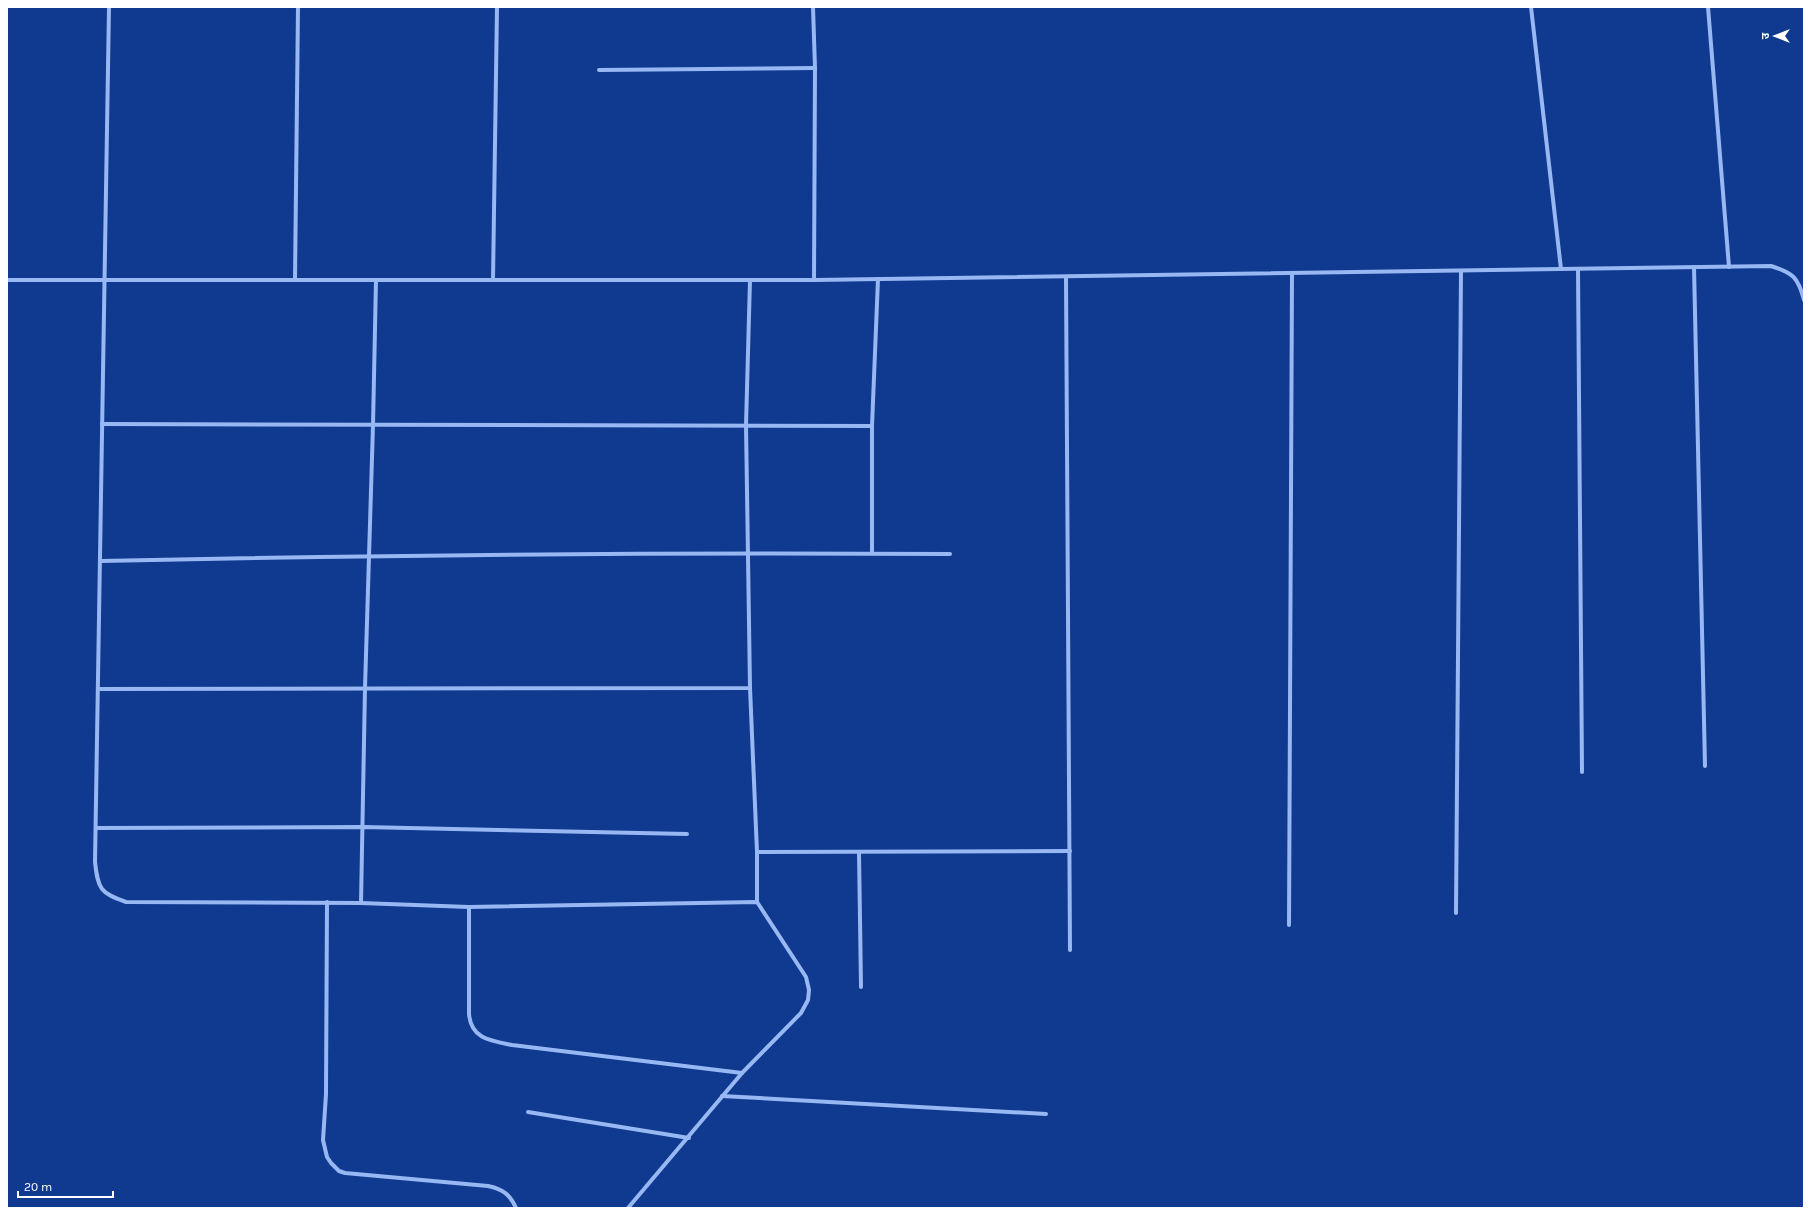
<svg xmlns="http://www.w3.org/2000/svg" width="1811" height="1215" font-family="Karla,'Noto Sans Devanagari',sans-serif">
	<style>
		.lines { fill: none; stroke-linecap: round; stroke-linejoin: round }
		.minor { stroke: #98b8f3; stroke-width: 4 }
	</style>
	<rect width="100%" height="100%" fill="#0f3a8f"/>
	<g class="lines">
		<g class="minor">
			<path d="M109,7L95,862C98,889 100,893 126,902L361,903L469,907L757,902L806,977L809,990L808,1000L801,1013L742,1073L628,1208"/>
			<polyline points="813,7 815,68 814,280"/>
			<polyline points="1531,7 1561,269"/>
			<polyline points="1708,7 1729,267"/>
			<polyline points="599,70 815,68"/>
			<polyline points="1694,267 1705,766"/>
			<polyline points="1578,269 1582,772"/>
			<polyline points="1066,277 1070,950"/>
			<path d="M7,280H814L1771,266C1793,273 1798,277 1804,300"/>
			<polyline points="295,280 298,7"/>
			<polyline points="493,280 497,7"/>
			<polyline points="102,424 872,426"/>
			<polyline points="872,553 872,426 878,279"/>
			<path d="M100,561C383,555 667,552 950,554"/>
			<polyline points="750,688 757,852 757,902"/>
			<polyline points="98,689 750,688 746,425 750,280"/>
			<polyline points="96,828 363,827 687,834"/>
			<polyline points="757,852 1070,851"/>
			<polyline points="859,852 861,987"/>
			<path d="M327,902L326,1094L323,1140L327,1157L331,1163L339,1171L345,1173L488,1186C502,1189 510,1194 516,1208"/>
			<polyline points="361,903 365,688 373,425 376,280"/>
			<path d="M469,907V1014C471,1039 491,1041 512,1045L742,1073"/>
			<polyline points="1456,913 1461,271"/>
			<polyline points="1289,925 1292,273"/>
			<polyline points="722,1096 1046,1114"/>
			<polyline points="528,1112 689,1138"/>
		</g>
	</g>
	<rect width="1811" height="1215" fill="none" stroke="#ffffff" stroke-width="16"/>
	<g transform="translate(1775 36) rotate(270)" stroke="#0f3a8f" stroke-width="3" paint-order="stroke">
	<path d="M0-3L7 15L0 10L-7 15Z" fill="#ffffff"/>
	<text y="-6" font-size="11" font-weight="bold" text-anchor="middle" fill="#ffffff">उ</text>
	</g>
	<path d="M18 1191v6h95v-6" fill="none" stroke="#ffffff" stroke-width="2"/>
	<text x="24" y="1191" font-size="12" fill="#ffffff" stroke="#0f3a8f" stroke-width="3" paint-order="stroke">20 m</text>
</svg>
